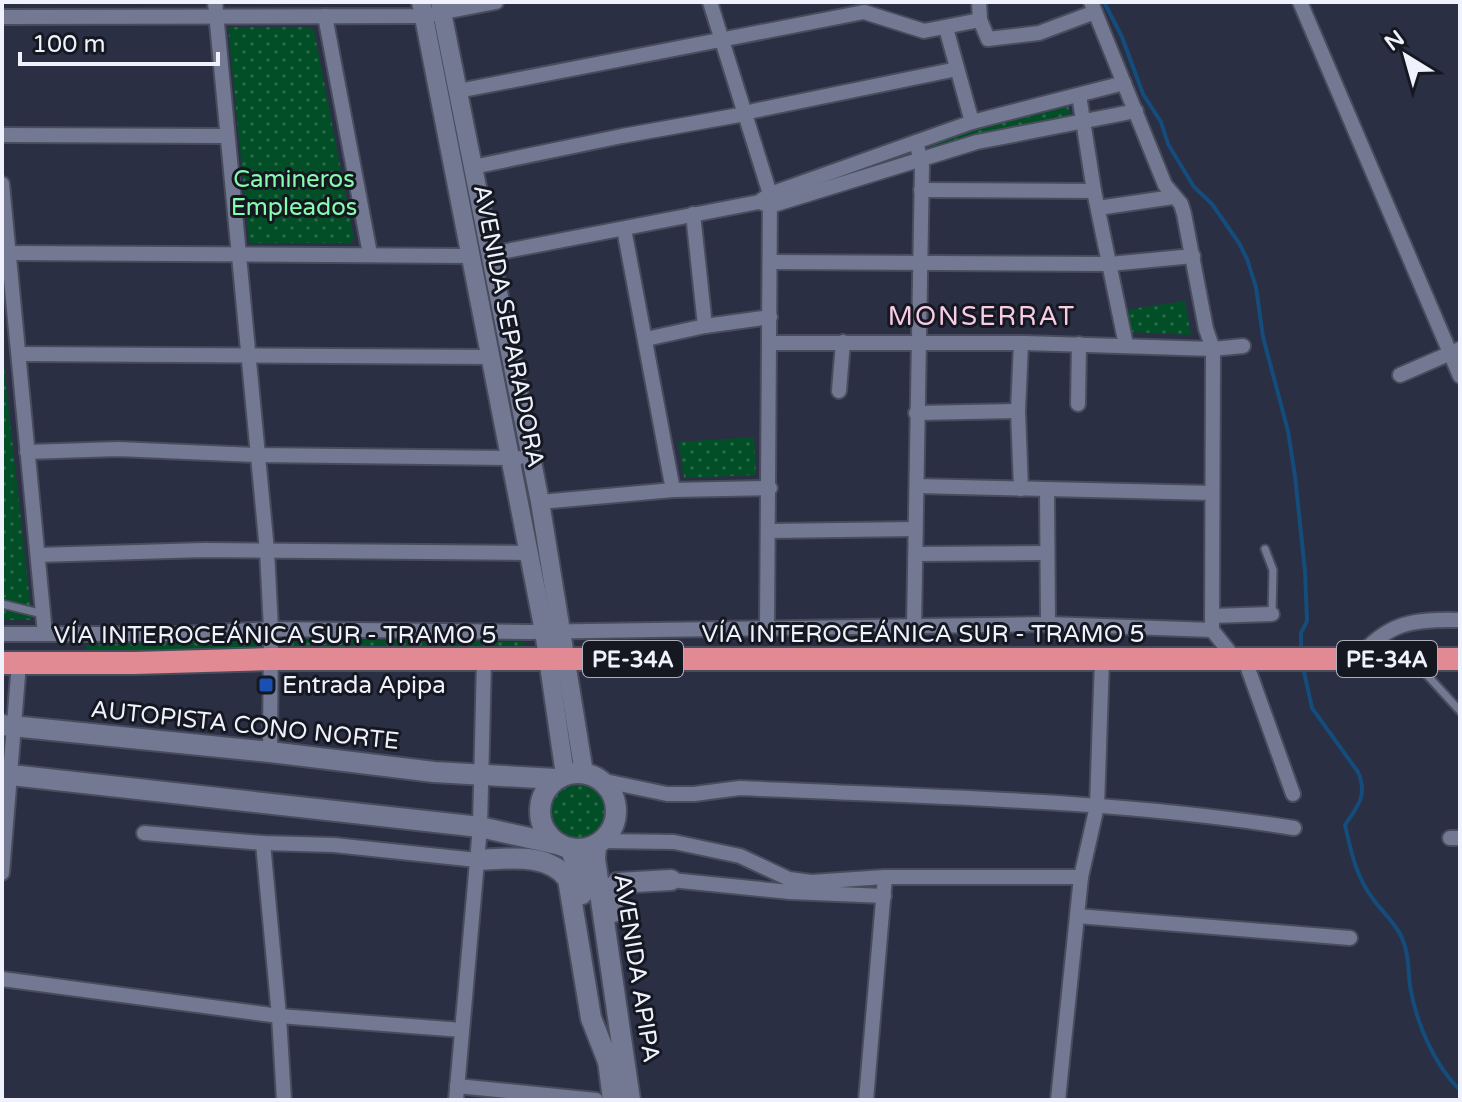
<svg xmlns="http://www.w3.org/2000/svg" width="1462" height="1102" font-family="'Varela Round',sans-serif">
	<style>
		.grass { fill: url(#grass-dots) }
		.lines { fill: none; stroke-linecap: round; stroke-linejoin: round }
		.stream { stroke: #144c7c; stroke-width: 4 }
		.service-casing { stroke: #484c5d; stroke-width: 11 }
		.minor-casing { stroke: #484c5d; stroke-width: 18 }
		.tertiary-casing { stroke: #484c5d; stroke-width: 22 }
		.secondary-casing { stroke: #484c5d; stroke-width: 24 }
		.trunk-casing { stroke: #484c5d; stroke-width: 26 }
		.service { stroke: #737992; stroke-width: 7 }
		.minor { stroke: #737992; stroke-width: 14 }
		.tertiary { stroke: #737992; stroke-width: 18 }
		.secondary { stroke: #737992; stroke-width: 20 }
		.trunk { stroke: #e28a94; stroke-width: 22 }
		.transit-dot { fill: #1a4fb4; stroke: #161821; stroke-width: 3 }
		.labels { text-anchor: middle; stroke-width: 6; stroke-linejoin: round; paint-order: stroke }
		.shield { fill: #161821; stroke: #aeb1bb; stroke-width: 2 }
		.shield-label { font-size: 22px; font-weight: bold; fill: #eff2fd }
		.park-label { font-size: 24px; fill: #86fcae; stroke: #161821 }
		.street-label { font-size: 24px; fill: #eff2fd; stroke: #161821 }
		.poi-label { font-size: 24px; fill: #eff2fd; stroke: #161821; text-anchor: start }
		.neighbourhood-label { font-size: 26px; letter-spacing: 2px; fill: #f8cce5; stroke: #161821 }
	</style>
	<defs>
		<pattern id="grass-dots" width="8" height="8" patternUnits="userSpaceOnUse" patternTransform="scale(2)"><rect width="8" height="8" fill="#024e27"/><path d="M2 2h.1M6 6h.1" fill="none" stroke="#276847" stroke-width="1.8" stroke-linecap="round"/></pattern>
	</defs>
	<rect width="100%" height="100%" fill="#2a2f44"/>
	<g class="grass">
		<polygon points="228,27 308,27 314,30 354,238 351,243 249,243"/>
		<polygon points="1068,104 1070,116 1017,126 934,149 932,142 976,127"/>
		<polygon points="1185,301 1191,335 1129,332 1125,310"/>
		<polygon points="2,348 32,620 2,620"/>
		<polygon points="754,437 756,475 684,478 678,442"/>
		<polygon points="283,639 523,642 527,646 526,651 279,650 280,641"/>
		<polygon points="253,640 257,644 257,651 86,654 86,645"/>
		<circle cx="577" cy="812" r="29"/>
	</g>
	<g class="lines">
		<g class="stream">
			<polyline points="1104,2 1122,37 1143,94 1161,122 1168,144 1194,187 1212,204 1239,243 1247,259 1256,287 1263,337 1288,431 1295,476 1305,571 1307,621 1301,633 1301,651"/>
			<path d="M1303,667L1312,708L1358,772C1368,795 1358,806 1345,825C1351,851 1356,877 1373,899C1383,913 1395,922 1402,938C1409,954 1408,969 1410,986C1416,1022 1434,1065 1460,1090"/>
		</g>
		<g class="service-casing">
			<g id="service">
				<polyline points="1265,549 1273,570 1272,614"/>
				<polyline points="2,604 43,614"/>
				<polyline points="1417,664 1460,711"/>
			</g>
		</g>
		<g class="minor-casing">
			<g id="minor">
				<polyline points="215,2 267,551 271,629 270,752"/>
				<polyline points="710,2 770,194 767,629"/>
				<polyline points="979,2 980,20 988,39 1039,33 1095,12"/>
				<polyline points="1091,2 1165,185 1181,204 1184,214 1206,329 1213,349 1212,630 1236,660"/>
				<polyline points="1300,2 1460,376"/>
				<polyline points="325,16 370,254"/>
				<polyline points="2,17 424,16 496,2"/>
				<polyline points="946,28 972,122"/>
				<polyline points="458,91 864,12 924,31 980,20"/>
				<polyline points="1079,95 1094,191 1126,345"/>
				<polyline points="2,135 227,136"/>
				<polyline points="473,167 622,136 745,114 753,111 957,69"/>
				<polyline points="2,184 45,634"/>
				<polyline points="921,190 1094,191"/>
				<polyline points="762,203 770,206 977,142 1136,111"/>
				<polyline points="1098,208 1173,197"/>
				<polyline points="693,214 705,326"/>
				<polyline points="624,229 673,490"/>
				<polyline points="9,253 470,256"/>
				<polyline points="491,254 759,202 770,194 972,122 1124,83"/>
				<polyline points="771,262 1110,264 1193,256"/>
				<polyline points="646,339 705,326 770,317"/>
				<polyline points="770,343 1025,343 1213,349 1243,346"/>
				<polyline points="1021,343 1018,411 1021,489"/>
				<polyline points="19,354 491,357"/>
				<polyline points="1400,375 1460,349"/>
				<polyline points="839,391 843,342"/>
				<polyline points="1078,404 1079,344"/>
				<polyline points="916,413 1018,411"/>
				<polyline points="27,452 118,449 257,455 518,458"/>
				<polyline points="917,486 1212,493"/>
				<polyline points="1047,490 1048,624"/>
				<polyline points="540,502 673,490 770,488"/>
				<polyline points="768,531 915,529"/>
				<polyline points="916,554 1047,553"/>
				<polyline points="38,555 204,550 529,553"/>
				<polyline points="1212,616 1272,614"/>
				<polyline points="914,627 922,165 916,142"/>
				<polyline points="2,634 180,634 271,629 527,632 1048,624 1212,630"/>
				<path d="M1357,659C1388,622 1413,619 1460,620"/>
				<polyline points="1245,660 1293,794"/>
				<path d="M600,780L667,794H694L740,788C924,797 1111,799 1294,828"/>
				<polyline points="144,833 263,843 334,845 477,860"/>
				<polyline points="1450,838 1460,838"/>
				<polyline points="602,841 674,842 740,856 789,879 811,882 885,877 1081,877"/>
				<polyline points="263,843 279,1016 284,1100"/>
				<polyline points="2,873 19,663"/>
				<polyline points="671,880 790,892 884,896"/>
				<polyline points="1077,916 1350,938"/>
				<polyline points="2,979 279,1016 462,1030"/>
				<polyline points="457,1086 596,1100"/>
				<polyline points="456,1100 480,827 484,660"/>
				<polyline points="866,1100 885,877"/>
				<polyline points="1058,1100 1081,877 1097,806 1102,659"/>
			</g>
		</g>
		<g class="tertiary-casing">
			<g id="tertiary">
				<polyline points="421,2 544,631 565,775"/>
				<polyline points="440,2 540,502 584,773"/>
			</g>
		</g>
		<g class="secondary-casing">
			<g id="secondary">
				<polyline points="2,725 270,752 434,772 556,779"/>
				<circle cx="578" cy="811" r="38"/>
				<polyline points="2,774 480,827 561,845"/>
				<polyline points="596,845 595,859 630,1100"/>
				<polyline points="570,848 578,868 582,894"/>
				<path d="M477,860C508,859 548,852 568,879L591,1018L609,1064"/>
				<polyline points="613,912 610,891 617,883 671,880"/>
				<polyline points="607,1052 613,1100"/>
			</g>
		</g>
		<g class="trunk-casing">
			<polyline id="trunk" points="2,663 134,663 270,659 1460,659"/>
		</g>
		<use href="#service" class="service"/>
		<use href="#minor" class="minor"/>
		<use href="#tertiary" class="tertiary"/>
		<use href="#secondary" class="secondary"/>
		<use href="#trunk" class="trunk"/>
	</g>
	<rect class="transit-dot" x="258" y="677" width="16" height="16" rx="4"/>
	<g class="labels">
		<g class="shield">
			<rect x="583" y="641" width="100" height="36" rx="6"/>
			<rect x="1337" y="641" width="100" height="36" rx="6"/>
		</g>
		<g class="shield-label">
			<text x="633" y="667">PE-34A</text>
			<text x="1387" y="667">PE-34A</text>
		</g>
		<g class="park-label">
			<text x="294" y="187">Camineros<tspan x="294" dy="28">Empleados</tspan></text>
		</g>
		<g class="street-label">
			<text transform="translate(509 326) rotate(79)" y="8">AVENIDA SEPARADORA</text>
			<text x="923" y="642">VÍA INTEROCEÁNICA SUR - TRAMO 5</text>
			<text x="275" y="643">VÍA INTEROCEÁNICA SUR - TRAMO 5</text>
			<text transform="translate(245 725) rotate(6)" y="8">AUTOPISTA CONO NORTE</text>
			<text transform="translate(637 968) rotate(81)" y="8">AVENIDA APIPA</text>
		</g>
		<g class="poi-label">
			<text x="282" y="693">Entrada Apipa</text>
		</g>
		<g class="neighbourhood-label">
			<text x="982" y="325">MONSERRAT</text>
		</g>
	</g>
	<rect width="1462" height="1102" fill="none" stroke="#eff2fd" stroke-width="8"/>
	<g transform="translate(1406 56) rotate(323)" stroke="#161821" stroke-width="6" paint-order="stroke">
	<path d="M0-6L14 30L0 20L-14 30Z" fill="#eff2fd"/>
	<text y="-12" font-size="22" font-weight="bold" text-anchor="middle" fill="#eff2fd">N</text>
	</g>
	<path d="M20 52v12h198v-12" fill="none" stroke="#eff2fd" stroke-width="4"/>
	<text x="32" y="52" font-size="24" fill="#eff2fd" stroke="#161821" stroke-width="6" paint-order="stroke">100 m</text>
</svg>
